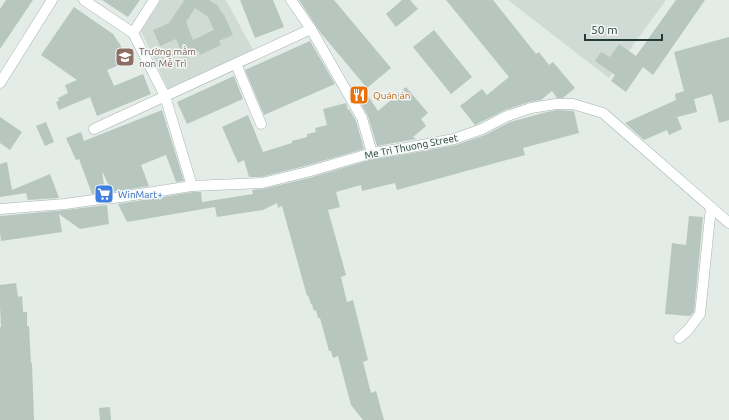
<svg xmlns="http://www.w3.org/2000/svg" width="729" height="420" font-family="Ubuntu,sans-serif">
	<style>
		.built { fill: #d1dbd6 }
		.building { fill: #b8c6c0; fill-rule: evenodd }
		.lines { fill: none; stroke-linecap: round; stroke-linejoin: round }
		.minor-casing { stroke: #a6b4ae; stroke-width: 11 }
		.minor { stroke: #fff; stroke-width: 10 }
		.labels { text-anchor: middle; stroke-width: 3; stroke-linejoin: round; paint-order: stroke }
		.education-label { font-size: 10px; fill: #785e54; stroke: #f3f8f6; text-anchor: start }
		.food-label { font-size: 10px; fill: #c56008; stroke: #f3f8f6; text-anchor: start }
		.street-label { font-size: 10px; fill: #243c35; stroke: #f3f8f6 }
		.shop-label { font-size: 10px; fill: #366cbe; stroke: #f3f8f6; text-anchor: start }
	</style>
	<rect width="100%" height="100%" fill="#e3ece7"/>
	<g class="built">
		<polygon points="161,0 225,0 227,2 254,52 169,91 141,31"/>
		<polygon points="508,0 666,0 609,78"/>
	</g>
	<g class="building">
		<polygon points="6,0 33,0 0,49 0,9"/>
		<polygon points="102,0 140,0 128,17"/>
		<path d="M183,0H209L217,5L225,17L233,35L219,41L221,45L200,55L199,51L184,58L176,39L160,46L153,30L169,23L184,1L188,4ZM195,8L208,17L214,30L193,40L186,22Z"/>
		<polygon points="240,0 273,0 284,27 255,38"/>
		<polygon points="299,0 334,0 391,68 367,88 320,32"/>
		<polygon points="402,0 410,0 418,9 396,27 386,14"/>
		<polygon points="446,0 493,0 536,54 539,52 549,65 553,62 575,88 563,98 557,98 552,91 541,100 529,102 505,110 475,125 460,106 482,89 487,95 509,77"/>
		<polygon points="676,0 705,0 653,75 643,67 626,92 611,81 615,75 595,61 601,52 610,57 619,44 636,56"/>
		<polygon points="74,7 113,34 121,46 127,62 107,70 114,86 143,74 151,94 97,116 90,97 59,110 56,102 59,101 58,98 68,93 65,85 77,80 41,55"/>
		<polygon points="434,30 472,77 451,94 413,47"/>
		<polygon points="729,37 729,120 719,123 712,94 694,99 697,112 677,117 682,129 669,135 667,130 644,140 625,123 676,100 675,94 684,91 674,52"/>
		<polygon points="310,41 335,84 264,115 245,70"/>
		<polygon points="234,76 243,99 187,124 177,102"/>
		<polygon points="406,87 428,113 421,119 426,126 413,137 416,139 377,146 368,116 360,102 368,96 378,111"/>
		<polygon points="346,103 348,110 349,109 356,121 364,149 305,166 261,177 249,177 244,160 238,163 222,127 248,115 263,152 292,143 292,141 307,137 307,134 316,132 315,128 327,125 323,109"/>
		<polygon points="162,110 184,181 176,182 166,155 141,165 149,186 112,192 102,171 105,192 92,194 79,159 76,160 66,138 81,132 84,141"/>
		<polygon points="557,110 574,111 579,133 523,148 525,155 397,190 395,183 362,191 361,185 336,192 340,207 328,210 346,275 341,277 347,302 353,300 368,360 363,362 371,393 376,391 384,420 363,420 351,405 338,356 333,358 331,351 329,351 320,318 318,318 316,310 314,311 312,304 311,304 308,295 307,296 282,206 278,208 277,203 263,210 217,217 215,207 127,222 118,204 193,192 201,192 202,202 253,194 252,190 263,189 309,178 373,159 407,154 456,145 485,135 510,122 547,112"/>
		<polygon points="0,117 22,132 10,150 0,143"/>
		<polygon points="46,122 54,142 45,146 36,126"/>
		<polygon points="7,162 12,190 50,174 59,198 28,200 26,193 0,197 0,164"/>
		<polygon points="107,205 109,224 80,229 59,214 62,232 1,241 0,232 0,216 66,210"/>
		<polygon points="689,216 703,217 694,312 690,316 665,314 672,243 686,245"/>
		<polygon points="16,283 18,297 22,296 23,312 27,312 27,326 29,326 31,363 32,363 34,420 0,420 0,327 1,327 0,306 0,285"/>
		<polygon points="110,407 111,420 100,420 99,408"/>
	</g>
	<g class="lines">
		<g class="minor-casing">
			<g id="minor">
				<polyline points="84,0 133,33 165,96 192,186"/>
				<polyline points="291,0 311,29 362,118 372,153"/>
				<polyline points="133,33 154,0"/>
				<polyline points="236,64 261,124"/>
				<polyline points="0,83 52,0"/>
				<polyline points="94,129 311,29"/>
				<polyline points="0,209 65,204 108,198 114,198 192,186 262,183 307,172 372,153 406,148 454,139 482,129 507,116 531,108 556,104 573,104 603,113 729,223"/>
				<polyline points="679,338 688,330 700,314 711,207"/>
			</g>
		</g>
		<use href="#minor" class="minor"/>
	</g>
	<defs>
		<g id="school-square" transform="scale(1)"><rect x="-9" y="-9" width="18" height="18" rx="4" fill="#8d6e63" stroke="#f3f8f6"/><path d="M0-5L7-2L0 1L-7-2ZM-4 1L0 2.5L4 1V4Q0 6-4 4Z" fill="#fff"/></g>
		<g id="restaurant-square" transform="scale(1)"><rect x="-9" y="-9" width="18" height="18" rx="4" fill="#e8710a" stroke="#f3f8f6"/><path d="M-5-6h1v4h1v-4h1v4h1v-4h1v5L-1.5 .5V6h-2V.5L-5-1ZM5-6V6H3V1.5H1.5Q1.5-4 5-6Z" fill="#fff"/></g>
		<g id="supermarket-square" transform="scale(1)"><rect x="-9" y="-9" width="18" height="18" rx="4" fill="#3f7fe0" stroke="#f3f8f6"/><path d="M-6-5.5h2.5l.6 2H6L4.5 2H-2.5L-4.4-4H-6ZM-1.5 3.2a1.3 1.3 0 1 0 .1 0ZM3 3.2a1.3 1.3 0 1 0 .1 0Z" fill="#fff"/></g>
	</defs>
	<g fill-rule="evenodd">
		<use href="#school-square" x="125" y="57"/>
		<use href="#restaurant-square" x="359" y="95"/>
		<use href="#supermarket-square" x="104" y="194"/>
	</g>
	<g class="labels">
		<g class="education-label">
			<text x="139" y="55">Trường mầm<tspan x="139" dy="12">non Mễ Trì</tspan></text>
		</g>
		<g class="food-label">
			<text x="373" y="99">Quán ăn</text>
		</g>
		<g class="street-label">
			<text transform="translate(411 146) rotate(-11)" y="4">Me Tri Thuong Street</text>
		</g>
		<g class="shop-label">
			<text x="118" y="198">WinMart+</text>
		</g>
	</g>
	<path d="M585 34v6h77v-6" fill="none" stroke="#243c35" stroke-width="2"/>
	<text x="591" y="34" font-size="12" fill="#243c35" stroke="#f3f8f6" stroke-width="3" paint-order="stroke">50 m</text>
</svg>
